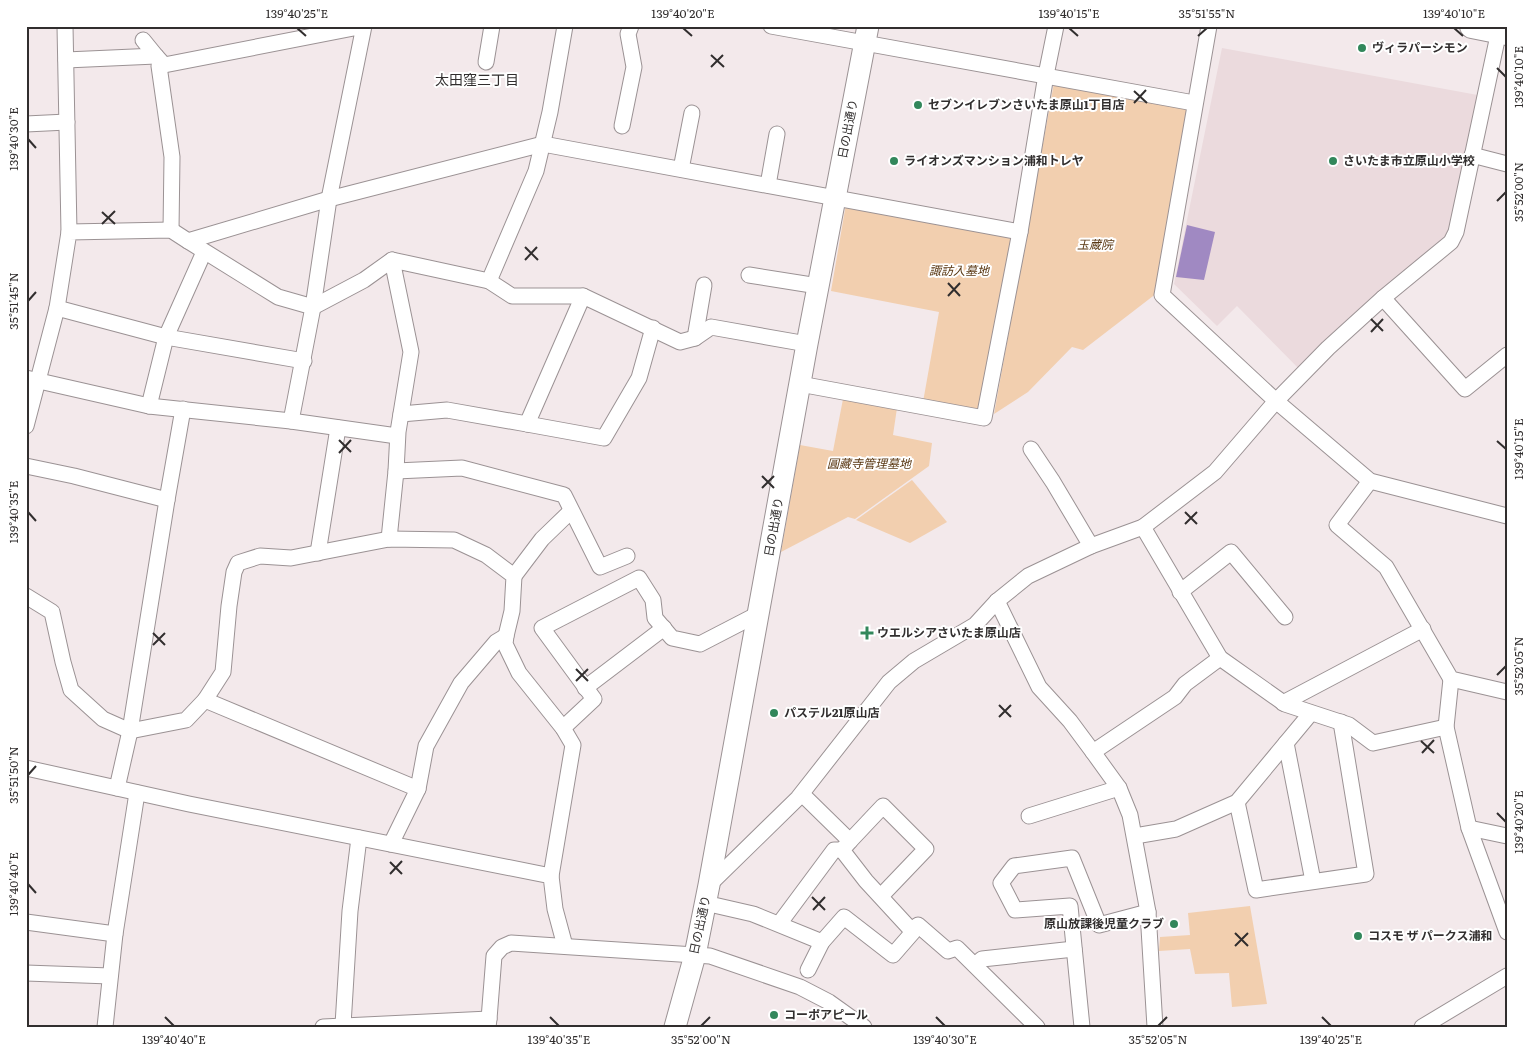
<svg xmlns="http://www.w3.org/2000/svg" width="1533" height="1053" font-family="Literata,'Noto Sans JP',serif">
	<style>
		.built { fill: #ebdadd }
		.green { fill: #f2cfaf }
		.water { fill: #a089c2 }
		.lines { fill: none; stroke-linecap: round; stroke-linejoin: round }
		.street-casing { stroke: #9b9294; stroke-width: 17 }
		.secondary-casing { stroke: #9b9294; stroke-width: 23 }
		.primary-casing { stroke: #9b9294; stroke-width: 26 }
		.street { stroke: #fff; stroke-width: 15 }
		.secondary { stroke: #fff; stroke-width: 21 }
		.primary { stroke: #fff; stroke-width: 24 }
		.ticks { fill: none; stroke: #312e2e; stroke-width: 2 }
		.poi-dot { fill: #32875b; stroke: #fff; stroke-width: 2 }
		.labels { text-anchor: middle; stroke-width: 4; stroke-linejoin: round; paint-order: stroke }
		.poi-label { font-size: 12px; font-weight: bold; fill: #312e2e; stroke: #fff; text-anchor: start }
		.street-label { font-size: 12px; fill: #312e2e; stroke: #fff }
		.park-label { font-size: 12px; font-style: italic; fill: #593712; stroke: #fff }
		.neighbourhood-label { font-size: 14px; fill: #312e2e; stroke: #fff }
		.neatline { fill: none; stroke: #312e2e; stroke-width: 2 }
		.ticks-label { font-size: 12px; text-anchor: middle; fill: #312e2e }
	</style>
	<rect width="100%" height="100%" fill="#f3e9eb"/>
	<polygon class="built" points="1222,48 1483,96 1442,253 1303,373 1237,306 1217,326 1174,284"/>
	<g class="green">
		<polygon points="1054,83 1188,106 1157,293 1083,350 1072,347 1028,392 994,414"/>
		<polygon points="846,204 1015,237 978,411 923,402 939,312 831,291"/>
		<polygon points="843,399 897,408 893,435 932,443 929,466 855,519 848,517 781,552 800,445 833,451"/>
		<polygon points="912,480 947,522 910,543 856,520"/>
		<polygon points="1250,906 1267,1004 1232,1007 1229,973 1195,974 1190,949 1159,951 1160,937 1190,935 1188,913"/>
	</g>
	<polygon class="water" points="1187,225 1215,232 1204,280 1176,277"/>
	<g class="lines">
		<g class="street-casing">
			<g id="street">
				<polyline points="65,26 69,232"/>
				<polyline points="771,26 1194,103"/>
				<polyline points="1209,26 1162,295 1276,401 1370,481 1507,516"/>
				<polyline points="143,40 156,56"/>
				<polyline points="66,60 156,56 164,65"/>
				<polyline points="486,62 492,26"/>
				<polyline points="26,124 67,122"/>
				<polyline points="622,126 634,67 628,34 631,26"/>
				<polyline points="1472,155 1507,164"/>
				<polyline points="681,169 692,113"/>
				<polyline points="768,185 777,134"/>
				<polyline points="171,230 172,157 159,66 364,26 329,199 313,307 291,421"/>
				<polyline points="188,241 278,297 313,307 364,280 392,260"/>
				<polyline points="749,275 818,286"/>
				<polyline points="489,281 512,296 583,296"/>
				<polyline points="1383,298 1465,389 1507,355"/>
				<polyline points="57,308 166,337 304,361"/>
				<polyline points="695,338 704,285"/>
				<polyline points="26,378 149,406 291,421 397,436"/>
				<polyline points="800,384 984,418 1020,232 1046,75 1056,26"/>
				<polyline points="149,406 166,337 204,252"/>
				<polyline points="401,414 447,410 527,424 583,296 680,342 695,338 711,327 807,344"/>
				<polyline points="527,424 604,438 639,378 653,328"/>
				<polyline points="26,426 57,308 69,232 171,230 188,241 329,199 543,144 1020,232"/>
				<polyline points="1031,449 1053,482 1091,546"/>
				<polyline points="26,466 74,476 167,500 183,409"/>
				<polyline points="396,471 462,468 564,495 600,567 627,556"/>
				<polyline points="1370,481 1337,525 1386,567 1451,679 1507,692"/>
				<polyline points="1143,527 1220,658 1285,704 1349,725 1373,743 1446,727"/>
				<polyline points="389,539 396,471 398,432 411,352 392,260 489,281 536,171 550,112 565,26"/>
				<polyline points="318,553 338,428"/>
				<polyline points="514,576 542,539 571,511"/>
				<polyline points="1180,592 1231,552 1285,617"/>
				<polyline points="26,596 52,612 63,662 71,690 103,719 130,731 186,720 205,700 223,672 229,606 234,572 238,563 260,556 291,558 389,539 454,540 486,555 514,576 512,611 506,636 505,644 519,673 563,728 573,745 551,876"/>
				<polyline points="997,601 1039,687 1070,721 1093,752 1119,788 1130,815 1148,912 1155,1027"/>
				<polyline points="1451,679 1446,727 1469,828 1507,932"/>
				<polyline points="585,688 664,628"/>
				<polyline points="205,700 418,789 391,844"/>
				<polyline points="1283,703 1423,629"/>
				<polyline points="563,728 594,699 542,628 639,578 653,600 655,618 672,638 700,644 758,614"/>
				<polyline points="1286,743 1313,881"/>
				<polyline points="1093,752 1175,697 1185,684 1220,658"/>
				<polyline points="26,768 189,804 551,876 555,909 565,946"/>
				<polyline points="117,788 130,731 167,500"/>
				<polyline points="418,789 426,746 461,683 496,642 506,636"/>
				<polyline points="802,794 850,841 842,850 866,881 913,932 893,955 844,917 822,942 808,970"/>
				<polyline points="1237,802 1256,890 1366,874 1341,722"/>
				<polyline points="1029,816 1119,788"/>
				<polyline points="1469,828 1507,836"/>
				<polyline points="1135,836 1176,829 1237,802 1311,713"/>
				<polyline points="850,841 883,806 926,849 881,896"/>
				<polyline points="709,885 798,798 889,682 914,661 975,625 997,601 1028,576 1091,546 1143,527 1215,472 1276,401 1328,348 1383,298 1451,242 1456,232 1500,26"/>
				<polyline points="705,903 753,914 822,942"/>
				<polyline points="26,922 115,934"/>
				<polyline points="779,924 834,850 842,850"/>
				<polyline points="912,930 918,925 948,951 957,948 1037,1027"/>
				<polyline points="975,965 982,959 1074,949"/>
				<polyline points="26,973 110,976"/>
				<polyline points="489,1019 494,956 502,947 511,943 710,956 800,987 829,1002 864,1027"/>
				<polyline points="343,1025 350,911 359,838"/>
				<polyline points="105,1027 115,934 137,793"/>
				<polyline points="323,1027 489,1019 488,1027"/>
				<polyline points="1082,1027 1070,906 1015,910 1001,883 1014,866 1072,858 1099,925 1148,912"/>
				<polyline points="1422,1027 1507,976"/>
			</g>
		</g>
		<g class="secondary-casing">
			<polyline id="secondary" points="675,1027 695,955 709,885 807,344 868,26"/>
		</g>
		<g class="primary-casing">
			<polyline id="primary" points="1472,26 1507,33"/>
		</g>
		<use href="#street" class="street"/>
		<use href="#secondary" class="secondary"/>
		<use href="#primary" class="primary"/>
	</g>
	<path class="ticks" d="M297,28L306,36M683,28L692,36M1069,28L1078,36M1454,28L1463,36M1198,36L1207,28M711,55L724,67M711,67L723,55M1497,68L1506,77M1134,91L1147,103M1134,103L1146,90M28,139L36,148M1497,201L1506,192M102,212L115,224M102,224L115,211M525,247L538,260M525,260L537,247M948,283L960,296M948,296L960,283M28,301L36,292M1371,319L1383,331M1371,332L1383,319M339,440L351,452M1497,441L1506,449M339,453L351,440M762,476L774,488M762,488L774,476M28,512L36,521M1185,512L1197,524M1185,524L1197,512M153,633L165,645M153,645L165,633M576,669L588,681M1497,675L1506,666M576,681L588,669M999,705L1011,717M999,717L1011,705M1421,741L1434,753M1422,753L1434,740M28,775L36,766M1497,813L1506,822M390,862L402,874M390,874L402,861M28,884L36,893M812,897L825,910M813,910L825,897M1235,933L1248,946M1235,946L1248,933M165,1017L174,1026M550,1017L559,1026M936,1017L945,1026M1322,1017L1331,1026M701,1026L710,1017M1158,1026L1167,1017"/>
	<g class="poi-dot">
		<circle cx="1362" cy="48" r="5"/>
		<circle cx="918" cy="105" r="5"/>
		<circle cx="894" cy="161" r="5"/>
		<circle cx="1333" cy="161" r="5"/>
		<path d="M864.5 625.5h5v5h5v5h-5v5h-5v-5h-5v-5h5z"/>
		<circle cx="774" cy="713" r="5"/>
		<circle cx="1174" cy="924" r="5"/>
		<circle cx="1358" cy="936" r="5"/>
		<circle cx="774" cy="1015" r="5"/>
	</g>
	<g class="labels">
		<g class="poi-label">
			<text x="1372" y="52">ヴィラパーシモン</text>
			<text x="928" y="109">セブンイレブンさいたま原山1丁目店</text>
			<text x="904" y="165">ライオンズマンション浦和トレヤ</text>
			<text x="1343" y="165">さいたま市立原山小学校</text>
			<text x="877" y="637">ウエルシアさいたま原山店</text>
			<text x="784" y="717">パステル21原山店</text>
			<text x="1164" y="928" text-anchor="end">原山放課後児童クラブ</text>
			<text x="1368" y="940">コスモ ザ パークス浦和</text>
			<text x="784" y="1019">コーポアピール</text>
		</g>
		<g class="street-label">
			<text transform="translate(848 129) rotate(-79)" y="4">日の出通り</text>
			<text transform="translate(774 527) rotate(-80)" y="4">日の出通り</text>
			<text transform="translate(700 925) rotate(-78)" y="4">日の出通り</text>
		</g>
		<g class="park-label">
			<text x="1095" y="249">玉蔵院</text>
			<text x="959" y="275">諏訪入墓地</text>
			<text x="869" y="468">圓藏寺管理墓地</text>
		</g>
		<g class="neighbourhood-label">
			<text x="477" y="85">太田窪三丁目</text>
		</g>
	</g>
	<rect width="1533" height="1053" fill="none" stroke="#ffffff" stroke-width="55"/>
	<rect x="28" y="28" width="1478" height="998" class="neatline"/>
	<g class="ticks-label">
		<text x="297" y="18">139°40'25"E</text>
		<text x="683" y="18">139°40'20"E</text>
		<text x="1069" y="18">139°40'15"E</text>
		<text x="1207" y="18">35°51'55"N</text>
		<text x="1454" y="18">139°40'10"E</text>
		<text transform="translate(1519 77) rotate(-90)" y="4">139°40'10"E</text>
		<text transform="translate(14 139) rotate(-90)" y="4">139°40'30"E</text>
		<text transform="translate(1519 192) rotate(-90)" y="4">35°52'00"N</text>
		<text transform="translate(14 301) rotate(-90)" y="4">35°51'45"N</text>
		<text transform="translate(1519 449) rotate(-90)" y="4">139°40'15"E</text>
		<text transform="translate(14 512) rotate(-90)" y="4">139°40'35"E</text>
		<text transform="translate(1519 666) rotate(-90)" y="4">35°52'05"N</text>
		<text transform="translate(14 775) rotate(-90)" y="4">35°51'50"N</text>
		<text transform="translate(1519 822) rotate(-90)" y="4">139°40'20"E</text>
		<text transform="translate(14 884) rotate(-90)" y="4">139°40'40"E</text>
		<text x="174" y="1044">139°40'40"E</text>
		<text x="559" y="1044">139°40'35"E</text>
		<text x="701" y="1044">35°52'00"N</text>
		<text x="945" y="1044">139°40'30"E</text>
		<text x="1158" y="1044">35°52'05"N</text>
		<text x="1331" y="1044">139°40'25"E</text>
	</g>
</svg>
